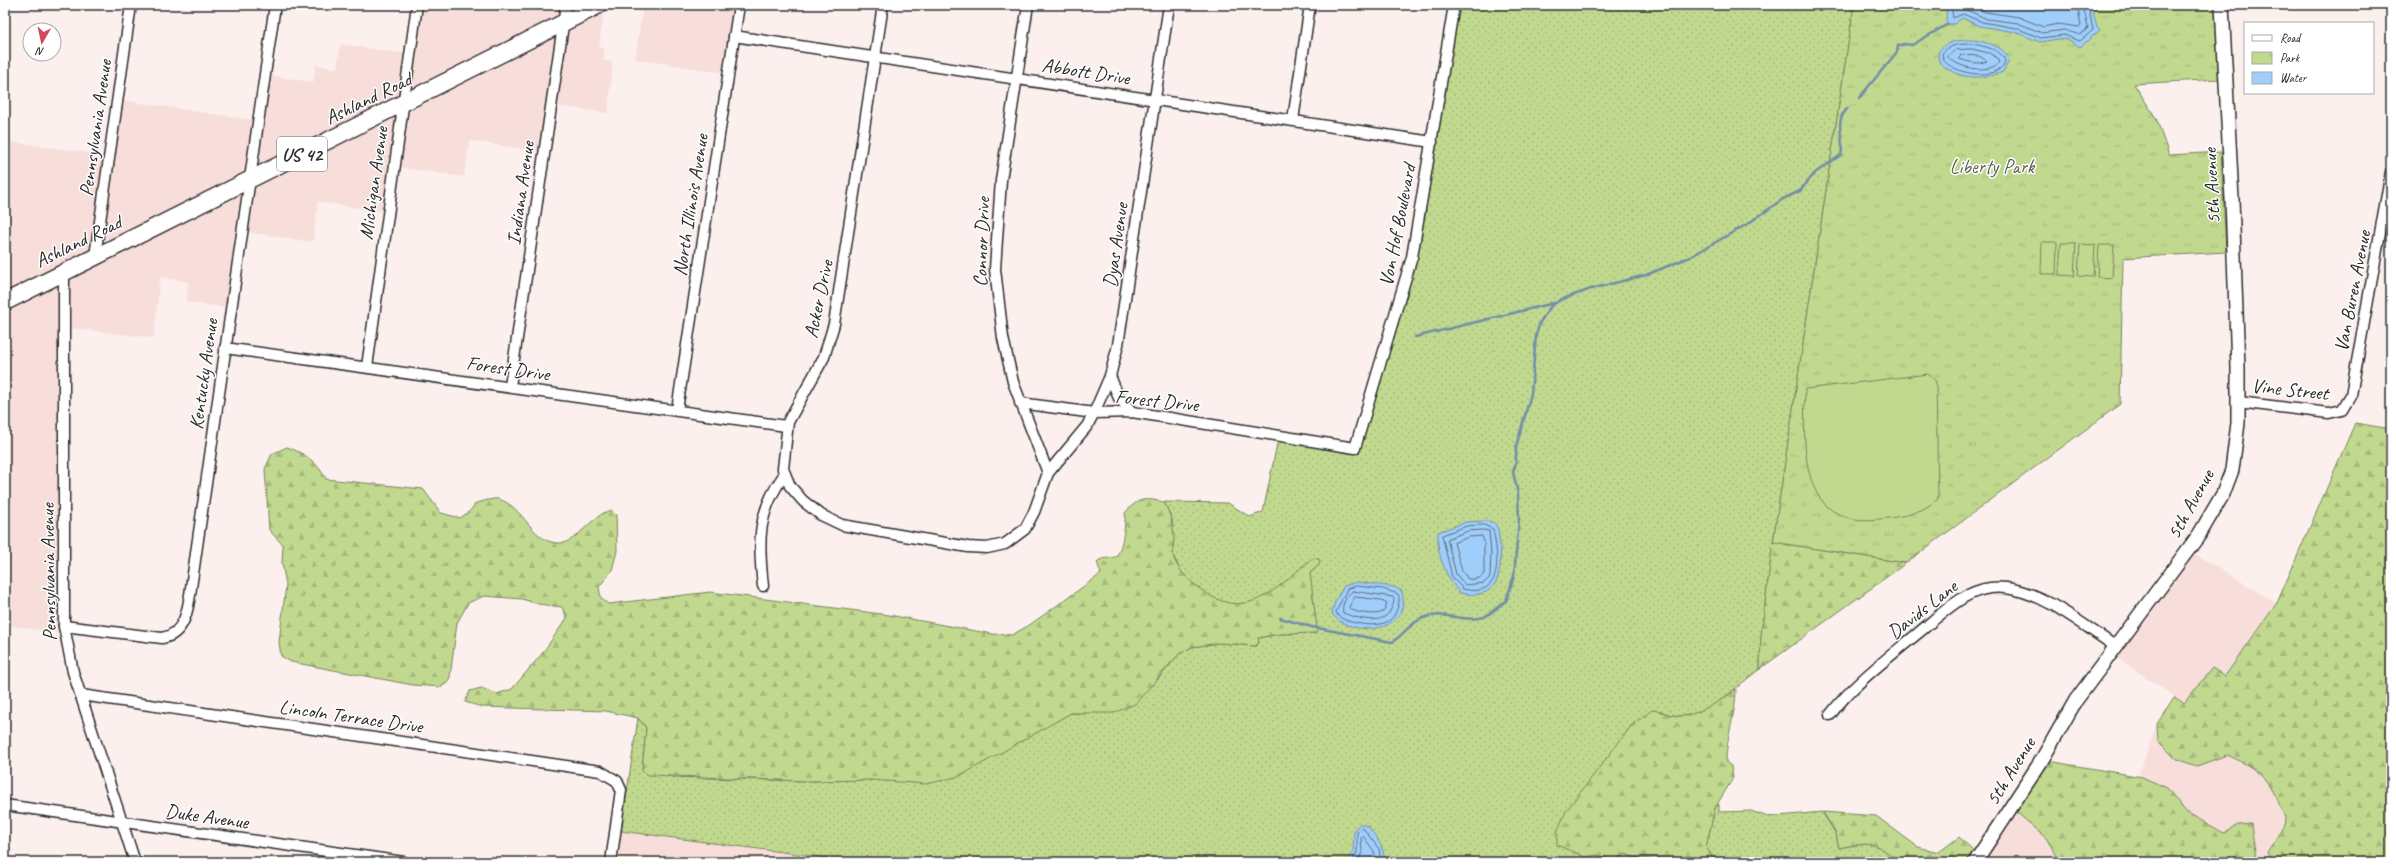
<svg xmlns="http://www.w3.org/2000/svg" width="2396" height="867" font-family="Caveat,sans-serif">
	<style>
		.built { fill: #f8deda }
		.grass { fill: url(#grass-dots); stroke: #76825d }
		.forest { fill: url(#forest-firs); stroke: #76825d }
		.park { fill: url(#park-tufts); stroke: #76825d }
		.garden { fill: #c1d98f; stroke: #76825d }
		.water { fill: #a0cefb; stroke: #718da8 }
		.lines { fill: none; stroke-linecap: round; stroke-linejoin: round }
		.shore { stroke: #5a6c7e; stroke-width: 1 }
		.stream { stroke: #718da8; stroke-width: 2.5 }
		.minor-casing { stroke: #2b2b2b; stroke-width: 13 }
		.tertiary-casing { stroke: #2b2b2b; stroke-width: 16 }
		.primary-casing { stroke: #2b2b2b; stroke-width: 19 }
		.minor { stroke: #fff; stroke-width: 10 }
		.tertiary { stroke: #fff; stroke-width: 13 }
		.primary { stroke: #fff; stroke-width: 16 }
		.labels { text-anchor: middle; stroke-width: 3; stroke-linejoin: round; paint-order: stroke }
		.shield { fill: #fff; stroke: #6b6b6b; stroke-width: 1 }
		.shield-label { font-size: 19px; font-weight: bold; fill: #2b2b2b }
		.street-label { font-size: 20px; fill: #2b2b2b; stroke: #fff }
		.park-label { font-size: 20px; fill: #585f49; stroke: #fff }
	</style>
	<defs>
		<pattern id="grass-dots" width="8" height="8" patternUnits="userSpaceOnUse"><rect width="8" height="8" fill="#c1d98f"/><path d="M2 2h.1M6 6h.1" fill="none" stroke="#a6ba7c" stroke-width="1.8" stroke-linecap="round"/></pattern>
		<pattern id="forest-firs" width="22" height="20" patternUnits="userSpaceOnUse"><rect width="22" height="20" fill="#c1d98f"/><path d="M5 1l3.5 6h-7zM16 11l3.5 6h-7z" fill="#a6ba7c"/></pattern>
		<pattern id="park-tufts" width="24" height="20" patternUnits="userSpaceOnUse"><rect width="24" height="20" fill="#c1d98f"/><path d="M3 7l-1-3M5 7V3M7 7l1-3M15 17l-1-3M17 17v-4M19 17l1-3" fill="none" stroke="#a6ba7c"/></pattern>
	</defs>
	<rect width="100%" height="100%" fill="#fcf0ee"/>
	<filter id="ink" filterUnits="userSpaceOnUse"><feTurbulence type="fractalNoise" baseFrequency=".025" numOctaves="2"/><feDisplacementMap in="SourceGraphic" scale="8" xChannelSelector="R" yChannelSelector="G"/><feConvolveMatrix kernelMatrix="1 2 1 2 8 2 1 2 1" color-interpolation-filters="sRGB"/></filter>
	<g filter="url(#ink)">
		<g class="built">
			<polygon points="422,5 615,5 604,11 599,47 605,48 603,60 613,62 608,113 548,105 541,152 470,141 464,177 391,166 385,212 318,202 313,242 238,231 227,308 186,302 188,282 160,277 154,338 61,327 59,633 5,625 5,141 112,156 121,100 255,120 261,74 313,82 316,65 337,68 340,44 414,55"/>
			<polygon points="643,5 735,5 725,73 635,59"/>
			<polygon points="2192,552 2277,603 2225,676 2212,668 2184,703 2114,656"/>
			<polygon points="2157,724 2158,741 2197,766 2227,755 2262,774 2274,791 2285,818 2279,837 2271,843 2267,853 2273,862 2252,862 2256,858 2251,824 2238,825 2224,833 2186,812 2167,788 2138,777"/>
			<polygon points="2015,811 2048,839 2058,862 1981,862"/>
			<polygon points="621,831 858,862 617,862"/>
		</g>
		<g class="grass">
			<path d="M1459,5H1854L1773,542L1761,635L1760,669C1736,686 1709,717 1678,716C1673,716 1666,713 1660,711L1632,725L1589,783L1585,857L1597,855L1614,860L1626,854C1642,863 1662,858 1681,862H858L621,831L638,718L646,728L642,770L671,777L806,781L872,780L1048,725L1071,713L1084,714L1153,685L1179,654L1192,647L1219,643L1255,646L1259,643L1258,638L1280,634L1316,633L1310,573L1319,565L1280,586L1262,599L1242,605L1228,604L1209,596L1191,582L1180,570L1173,555L1172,519L1164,502L1228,503L1250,517L1263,512L1278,439L1359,452L1419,249Z"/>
			<path d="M1719,804V812L1751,811L1768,817L1822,812L1836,834L1839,848C1869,842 1876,841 1899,862H1716L1706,847L1715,808Z"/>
		</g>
		<g class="forest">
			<path d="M2355,423L2391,429V862H2273L2267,853C2272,841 2285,832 2285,818C2284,814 2280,808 2279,804C2268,776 2254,767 2227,755L2197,766L2176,759L2158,741L2157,724L2174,697L2184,703L2212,668L2225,676L2277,603Z"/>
			<path d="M287,447C306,454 317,462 326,479L423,489L441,513L460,518L469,512L476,503C482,502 492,498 498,499C525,506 532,545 561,543C576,543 592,515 611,510L616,515L617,551L612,570L599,587L601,598L608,604L710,592L889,615L992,634L1012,635L1031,624L1101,574L1097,562C1102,557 1108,559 1115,557C1122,554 1126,521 1125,513C1139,497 1144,498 1164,502C1170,514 1173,523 1174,537C1174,542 1172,550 1173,555C1176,569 1189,580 1199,588C1245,624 1273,591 1309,561L1315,558L1320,560L1319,565L1310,573L1317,628V633L1280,634L1258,638L1259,643L1255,646L1219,643L1192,647L1179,654L1135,704L1113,713H1071L960,776L927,784L872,780L806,781L648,775L642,770L646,728L638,718L606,711L482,707L465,702L470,691L481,688L497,694L512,689L541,655L567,618L562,607L538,604L522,599L484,596L468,603L457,623L450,677L447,683L441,687L413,685L291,662L281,656L279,642L286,585L282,563L283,545L269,530L265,469L272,454Z"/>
			<polygon points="1773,542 1906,563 1760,669 1761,635"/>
			<path d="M1736,689C1736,714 1726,737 1726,762L1731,766L1733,778L1715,808L1706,847L1716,862C1696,862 1679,860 1660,858C1647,857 1638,861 1626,854L1614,860L1597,855L1585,857L1557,845V832L1566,811L1632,725L1652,710C1661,711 1668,715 1677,716C1694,718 1723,700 1736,689Z"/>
			<polygon points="2048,761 2142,777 2167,788 2186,812 2224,833 2238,825 2251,824 2256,858 2252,862 2058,862 2048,839 2015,811"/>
			<path d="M1823,812L1876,816L1918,847L1939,852L1959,837L1975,852L1968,862H1899C1876,841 1869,842 1839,848L1836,834Z"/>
		</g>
		<polygon class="park" points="1854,5 2216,5 2219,79 2134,84 2156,118 2169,155 2221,152 2226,252 2123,258 2120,404 1906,563 1773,542"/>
		<g class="garden">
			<polygon points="2042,242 2057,242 2056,274 2041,274"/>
			<polygon points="2061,243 2076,243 2074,276 2059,275"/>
			<polygon points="2080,244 2095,245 2093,277 2078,276"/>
			<polygon points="2099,245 2114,245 2112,278 2097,277"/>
			<path d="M1928,374L1936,381L1938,499C1920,514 1902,517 1879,519C1797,529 1804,445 1805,389Z"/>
		</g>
		<g class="water">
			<polygon points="1947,5 2091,5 2097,26 2100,30 2080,47 2069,40 2058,39 2040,42 2015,32 1980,26 1962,18 1954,24 1948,24 1946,21"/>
			<path d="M1973,40C1986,42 2006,46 2009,61L2003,72C1981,80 1957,80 1939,62L1938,53C1945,40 1960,40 1973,40Z"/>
			<path d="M1484,521C1488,521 1493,521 1496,525C1499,529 1499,540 1500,546C1502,576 1498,601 1460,593C1446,578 1436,553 1438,532L1466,522Z"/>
			<path d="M1357,582L1394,587L1402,591C1412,639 1343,635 1332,613L1335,602L1344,586Z"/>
			<path d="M1360,824L1368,826C1376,838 1385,846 1384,862H1348L1353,851L1354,830Z"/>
		</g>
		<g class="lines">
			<g class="shore">
				<polyline points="1951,5 1953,18 1963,14 1982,22 2016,28 2041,38 2064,35 2080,41 2093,30 2088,5"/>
				<polyline points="1956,5 1957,9 1967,10 1987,19 2018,23 2042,33 2064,30 2080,35 2088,28 2083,5"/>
				<polyline points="1972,5 1985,12 2019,17 2043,27 2058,24 2079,27 2081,25 2077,5"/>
				<path d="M1972,44C1983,46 2002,49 2005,61L2003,66C1989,81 1955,73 1943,60L1942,54C1948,44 1961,44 1972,44Z"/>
				<path d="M1972,49L1989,53L1999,59L2000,62C1988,75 1957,68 1947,56L1956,50Z"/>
				<path d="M1961,55L1979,56L1987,61C1979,65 1968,62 1960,59Z"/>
				<path d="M1484,525L1493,529C1498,555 1505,599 1463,589L1452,577L1442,535L1467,526Z"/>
				<polygon points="1484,530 1489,531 1491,553 1490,577 1484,583 1465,585 1456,574 1447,539 1468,531"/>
				<path d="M1469,537L1482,536L1484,541V574C1481,579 1473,580 1468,579L1462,571L1454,543Z"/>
				<path d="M1357,586L1383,589L1398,594C1400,599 1399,604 1397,609C1395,613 1394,617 1390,620C1379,629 1349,624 1338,616L1336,612L1347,589Z"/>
				<path d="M1353,591L1393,597C1395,601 1393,605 1391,609C1384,627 1356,618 1343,613C1341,606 1346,595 1353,591Z"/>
				<path d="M1355,597L1381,600L1387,603C1386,606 1385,610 1383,612C1377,616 1353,613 1349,608Z"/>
				<polyline points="1352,862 1357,852 1357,832 1363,828 1379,849 1381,862"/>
				<polyline points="1358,862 1362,852 1361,838 1363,836 1374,851 1376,862"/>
			</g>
			<g class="stream">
				<polyline points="1859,98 1897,52 1898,46 1904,44 1912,45 1948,24"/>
				<path d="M1560,300L1591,289L1646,275L1690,257L1749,223L1783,199L1800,191L1815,173L1841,155C1846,137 1832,123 1848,108"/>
				<polyline points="1415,337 1554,303"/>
				<path d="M1280,618L1312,627L1392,642C1397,641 1411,622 1423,618C1443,610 1464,623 1484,617C1488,616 1501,604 1506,601L1514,576L1519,519L1518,494L1513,472L1516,463V447L1531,394L1536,335L1540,322L1551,306L1560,300"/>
			</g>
			<g class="minor-casing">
				<g id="minor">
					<polyline points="883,5 834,324 824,357 788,422 783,469 790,486 803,501 821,515 842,525 968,547 987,548 1005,544 1025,529 1034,512 1048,473 1087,426 1094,413 1132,412 1355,448 1412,257 1454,5"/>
					<polyline points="1028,5 1001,180 995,269 1003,338 1013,382 1048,473"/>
					<polyline points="734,36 1432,142"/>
					<polyline points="1293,120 1310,5"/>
					<polyline points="95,256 131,5"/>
					<polyline points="64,271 64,626 73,672 135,862"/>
					<polyline points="225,348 786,426"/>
					<polyline points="367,367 417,5"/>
					<polyline points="1110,376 1119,398 1132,412"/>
					<polyline points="510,386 566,5"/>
					<polyline points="2238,402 2329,413 2342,410 2351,395 2391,172"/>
					<polyline points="1020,403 1094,413 1110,376 1118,345 1169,5"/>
					<polyline points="677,410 739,5"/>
					<path d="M763,586C758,541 757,513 784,475"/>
					<path d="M64,626L162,638C190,634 189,596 193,574L275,5"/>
					<polyline points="81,695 600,771 617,781 621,790 611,862"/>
					<path d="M1830,715C1854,683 1887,659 1917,634C1933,621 1949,605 1968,595C1980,589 1992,586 2006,588C2045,593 2083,625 2115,646"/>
					<polyline points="5,805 404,862"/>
				</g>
			</g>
			<g class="tertiary-casing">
				<polyline id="tertiary" points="1975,862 2040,763 2076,700 2199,535 2223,494 2232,470 2238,423 2238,368 2232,199 2222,5"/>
			</g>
			<g class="primary-casing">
				<polyline id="primary" points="5,302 599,5"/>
			</g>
			<use href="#minor" class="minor"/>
			<use href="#tertiary" class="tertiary"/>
			<use href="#primary" class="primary"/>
		</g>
	</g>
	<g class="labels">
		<rect class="shield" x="277" y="137" width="50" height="34" rx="3"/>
		<g class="shield-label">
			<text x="302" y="161">US 42</text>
		</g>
		<g class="street-label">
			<text transform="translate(1086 71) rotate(9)" y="7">Abbott Drive</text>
			<text transform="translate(368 98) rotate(-26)" y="7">Ashland Road</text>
			<text transform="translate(95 128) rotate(-82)" y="7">Pennsylvania Avenue</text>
			<text transform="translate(373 183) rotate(-82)" y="7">Michigan Avenue</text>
			<text transform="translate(2211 186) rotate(-93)" y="7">5th Avenue</text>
			<text transform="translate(520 193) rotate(-82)" y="7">Indiana Avenue</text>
			<text transform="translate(690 205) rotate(-81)" y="7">North Illinois Avenue</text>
			<text transform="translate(1397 225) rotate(-79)" y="7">Von Hof Boulevard</text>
			<text transform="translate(78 241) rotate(-26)" y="7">Ashland Road</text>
			<text transform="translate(981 242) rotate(-88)" y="7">Connor Drive</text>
			<text transform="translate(1115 245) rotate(-82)" y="7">Dyas Avenue</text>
			<text transform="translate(2352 291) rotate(-79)" y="7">Van Buren Avenue</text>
			<text transform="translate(818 299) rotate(-78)" y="7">Acker Drive</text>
			<text transform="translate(508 368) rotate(8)" y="7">Forest Drive</text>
			<text transform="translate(203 374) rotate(-82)" y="7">Kentucky Avenue</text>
			<text transform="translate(2290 389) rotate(6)" y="7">Vine Street</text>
			<text transform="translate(1157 400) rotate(6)" y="7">Forest Drive</text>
			<text transform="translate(2190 504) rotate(-61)" y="7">5th Avenue</text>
			<text transform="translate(48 572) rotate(-91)" y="7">Pennsylvania Avenue</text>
			<text transform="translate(1922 609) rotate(-38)" y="7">Davids Lane</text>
			<text transform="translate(351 716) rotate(8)" y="7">Lincoln Terrace Drive</text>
			<text transform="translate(2010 771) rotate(-58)" y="7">5th Avenue</text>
			<text transform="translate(207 816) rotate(8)" y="7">Duke Avenue</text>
		</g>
		<g class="park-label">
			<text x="1992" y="173">Liberty Park</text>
		</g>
	</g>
	<rect width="2396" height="867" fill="none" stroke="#fff" stroke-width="20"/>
	<rect x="10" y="10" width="2376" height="847" fill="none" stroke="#2b2b2b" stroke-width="1.5" filter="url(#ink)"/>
	<rect x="2244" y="22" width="130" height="72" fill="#ffffff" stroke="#aaaaaa"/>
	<rect x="2252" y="35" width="20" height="6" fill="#ffffff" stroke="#aaaaaa"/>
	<text x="2280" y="42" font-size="12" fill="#2b2b2b">Road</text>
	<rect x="2252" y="52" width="20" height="12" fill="url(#park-tufts)" stroke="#aaaaaa"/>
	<text x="2280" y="62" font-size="12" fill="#2b2b2b">Park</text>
	<rect x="2252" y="72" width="20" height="12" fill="#a0cefb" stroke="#aaaaaa"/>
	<text x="2280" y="82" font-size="12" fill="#2b2b2b">Water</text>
	<g transform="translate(42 42) rotate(189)"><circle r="19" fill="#ffffff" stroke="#aaaaaa"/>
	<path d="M0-3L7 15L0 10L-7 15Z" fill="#d1495b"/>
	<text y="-6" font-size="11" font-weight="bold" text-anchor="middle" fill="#2b2b2b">N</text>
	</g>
</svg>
